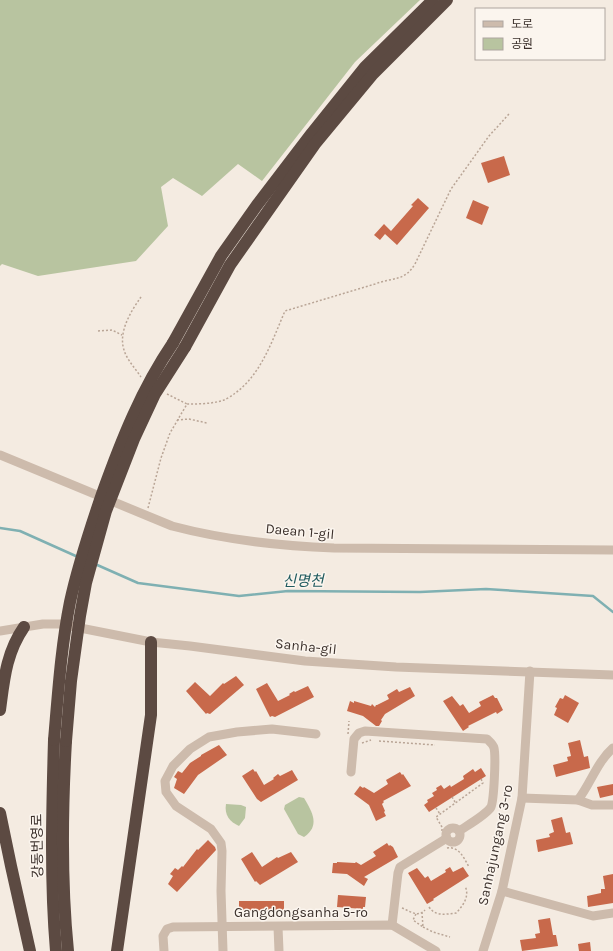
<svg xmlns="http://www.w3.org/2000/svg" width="613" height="951" font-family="Karla,'Noto Sans KR',sans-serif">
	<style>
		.green { fill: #b8c4a0 }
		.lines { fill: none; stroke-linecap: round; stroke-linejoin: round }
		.stream { stroke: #7fb0b2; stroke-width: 2.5 }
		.building { fill: #c8694b }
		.path { stroke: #b9a596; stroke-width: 1.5; stroke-dasharray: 2 2; stroke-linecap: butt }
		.minor { stroke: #cdbbac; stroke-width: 9 }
		.highway { stroke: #5c4a42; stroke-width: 12 }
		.highway-bridge { stroke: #5c4a42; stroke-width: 12 }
		.labels { text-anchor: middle; stroke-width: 3; stroke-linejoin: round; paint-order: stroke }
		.street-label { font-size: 14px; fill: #3b302b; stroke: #fbf5ee }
		.water-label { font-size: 15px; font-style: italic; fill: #1f5a5e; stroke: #fbf5ee }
	</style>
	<rect width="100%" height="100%" fill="#f4ebe1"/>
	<g class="green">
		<polygon points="0,0 420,0 355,62 262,181 238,164 202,196 173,178 161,187 168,226 136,261 38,276 2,264 0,266"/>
		<path d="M299,797L304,798C313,813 320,826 304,837L298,834L284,809L285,805Z"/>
		<path d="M226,804L241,805L246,807L245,818L239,826C230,822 224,815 226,804Z"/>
	</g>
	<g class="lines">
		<g class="stream">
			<polyline points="0,528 20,531 78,557"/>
			<polyline points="95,564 138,583 239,596 288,591 420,592 486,589 593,596 613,612"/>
		</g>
	</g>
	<g class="building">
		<polygon points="504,156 510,175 488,183 481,163"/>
		<polygon points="418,198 429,208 397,245 385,234 380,240 374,235 384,224 391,231 413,206 411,205"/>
		<polygon points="473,200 489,207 482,225 466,218"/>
		<polygon points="236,676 244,685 210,714 207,713 206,714 186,691 195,682 210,696 223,683 224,684"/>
		<polygon points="267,683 278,701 290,695 289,694 294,691 295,692 308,686 314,697 275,717 272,716 270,717 256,689"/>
		<polygon points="410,687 415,696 385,714 381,720 382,721 379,726 376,726 363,716 347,711 350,701 354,703 354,701 371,706 372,704 375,707 376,705 377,705 389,699 387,695 397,689 399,692"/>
		<polygon points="493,695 495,698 497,698 503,710 497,714 496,712 468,726 469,727 463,731 443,701 452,696 460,706 463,704 469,713 481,706 479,702"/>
		<polygon points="565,695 579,703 568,723 554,715 557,708 555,707 560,698 563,699"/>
		<polygon points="580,740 584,757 588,756 590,768 556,777 553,765 568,761 567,757 571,756 568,743"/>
		<polygon points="219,745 227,755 198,775 184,794 174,788 177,779 174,777 178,771 182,773 190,763 201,756 201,755"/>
		<polygon points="481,768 486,776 429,812 424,805 428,802 427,800 434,796 432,793 437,790 436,788 441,785 444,789 450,785 451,787 464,779 463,776 473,769 475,772"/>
		<polygon points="253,769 255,772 256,771 264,785 274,779 273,778 278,774 280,776 292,770 298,780 261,802 257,799 242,776"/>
		<polygon points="400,772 402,775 403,774 411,786 383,801 384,802 382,804 385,811 384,812 386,816 376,821 369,805 354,794 360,786 363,788 364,787 374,793 388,784 386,780"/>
		<polygon points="613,784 613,795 600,798 597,787"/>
		<polygon points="562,817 566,833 570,832 573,844 538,852 536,840 550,837 549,834 554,832 551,820"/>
		<polygon points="208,840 215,847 216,850 177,892 168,884 173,876 170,874 175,868 178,870 182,866 183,867 197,849 198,850"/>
		<polygon points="387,843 389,846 390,845 393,847 398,857 364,877 368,879 364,886 347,874 332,873 333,863 337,863 337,862 355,863 356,862 361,865 376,856 373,852"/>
		<polygon points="252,852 262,867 277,857 278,858 291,852 298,862 260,885 256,881 255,882 241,859"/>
		<polygon points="450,867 453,872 463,867 469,876 433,899 434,900 427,904 408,873 417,868 425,878 428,876 431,881 446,872 445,870"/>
		<polygon points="613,874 613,903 588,907 587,896 601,893 601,889 605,889 603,876"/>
		<polygon points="338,895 366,897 365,907 363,907 363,909 337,907"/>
		<polygon points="239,901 284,901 284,910 239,911"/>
		<polygon points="550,918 553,935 556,935 558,946 522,951 520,940 536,938 535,934 540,933 538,920"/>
		<polygon points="590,942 591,951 579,951 578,944"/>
	</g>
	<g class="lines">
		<g class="path">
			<path d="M141,297C131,311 118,332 124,350C127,360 135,368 141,377"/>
			<polyline points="98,331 112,330 122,335"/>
			<polyline points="167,394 187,404"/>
			<polyline points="177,420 189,419 207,423"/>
			<path d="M148,508L161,458L170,433L187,404C199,404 212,404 224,400C227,399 231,396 234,394C261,375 272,341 285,311L375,284C393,277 404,282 415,264L451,189L489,136L509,114"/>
			<polyline points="348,734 349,721"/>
			<polyline points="379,741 435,745"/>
			<polyline points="362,743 371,740"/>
			<polyline points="452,797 455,802"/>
			<polyline points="436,808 440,814"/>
			<polyline points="442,831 442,827 436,817 483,783 481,779"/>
			<path d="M447,848C459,846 464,858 469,867"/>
			<path d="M429,907C436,917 446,914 456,913C463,906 470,896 465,886"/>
			<path d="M402,908C410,911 418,918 425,910"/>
			<polyline points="416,914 413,920 423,927 422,913"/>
			<polyline points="423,927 433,932 450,937"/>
		</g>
		<g class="minor">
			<path d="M0,455L172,526C225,540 280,546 334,548L613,550"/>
			<polyline points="0,631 43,624 60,624 151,642 190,646 305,661 396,667 613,675"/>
			<path d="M351,772L354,739L359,733L365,731L487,739C490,742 493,744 494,748C496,756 494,800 491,807C486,815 468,825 459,831"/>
			<polyline points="522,798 578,800 592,805 613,805"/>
			<path d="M578,800C591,783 597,762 613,748"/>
			<circle cx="453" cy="835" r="7"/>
			<polyline points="502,891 593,916 613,913"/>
			<polyline points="392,925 398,873 400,867 447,838"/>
			<polyline points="278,927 279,951"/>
			<polyline points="164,951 163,936 167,929 173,927 392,925 436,951"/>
			<polyline points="223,951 221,891 222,851 221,843 211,829 176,806 166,792 165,781 173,766 190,749 209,737 237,732 272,729 316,734"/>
			<polyline points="483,951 502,891 522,798 530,671"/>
		</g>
		<g class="highway">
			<polyline points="173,343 221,256 257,205 312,133 365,67 433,0"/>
			<polyline points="185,347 230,265 315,144 373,74 447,0"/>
			<path d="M0,710C4,680 6,653 24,627"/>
			<path d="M54,740C52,811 50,881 56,951"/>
			<path d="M66,741C62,811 61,882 68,951"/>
			<polyline points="0,813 11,866 30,951"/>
			<polyline points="117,951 151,715 151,642"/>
		</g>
		<g class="highway-bridge">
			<path d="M54,740C58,694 61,647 70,602C78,565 90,529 102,494C121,441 141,390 173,343"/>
			<polyline points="66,741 71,681 80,616 86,583 106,511 134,439 155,394 185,347"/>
		</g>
	</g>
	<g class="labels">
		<g class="street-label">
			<text transform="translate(300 531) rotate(5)" y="5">Daean 1-gil</text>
			<text transform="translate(306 646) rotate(6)" y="5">Sanha-gil</text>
			<text transform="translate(495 845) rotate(-78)" y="5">Sanhajungang 3-ro</text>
			<text transform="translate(37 846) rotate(-91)" y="5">강동번영로</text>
			<text x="301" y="917">Gangdongsanha 5-ro</text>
		</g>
		<g class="water-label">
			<text transform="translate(303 581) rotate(-1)" y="5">신명천</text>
		</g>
	</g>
	<rect x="475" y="8" width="130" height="52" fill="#fbf5ee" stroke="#aea6a0"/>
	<rect x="483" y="21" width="20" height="6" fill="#cdbbac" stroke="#aea6a0"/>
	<text x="511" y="28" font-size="12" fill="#3b302b">도로</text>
	<rect x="483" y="38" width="20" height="12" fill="#b8c4a0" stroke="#aea6a0"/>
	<text x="511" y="48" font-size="12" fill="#3b302b">공원</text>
</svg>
